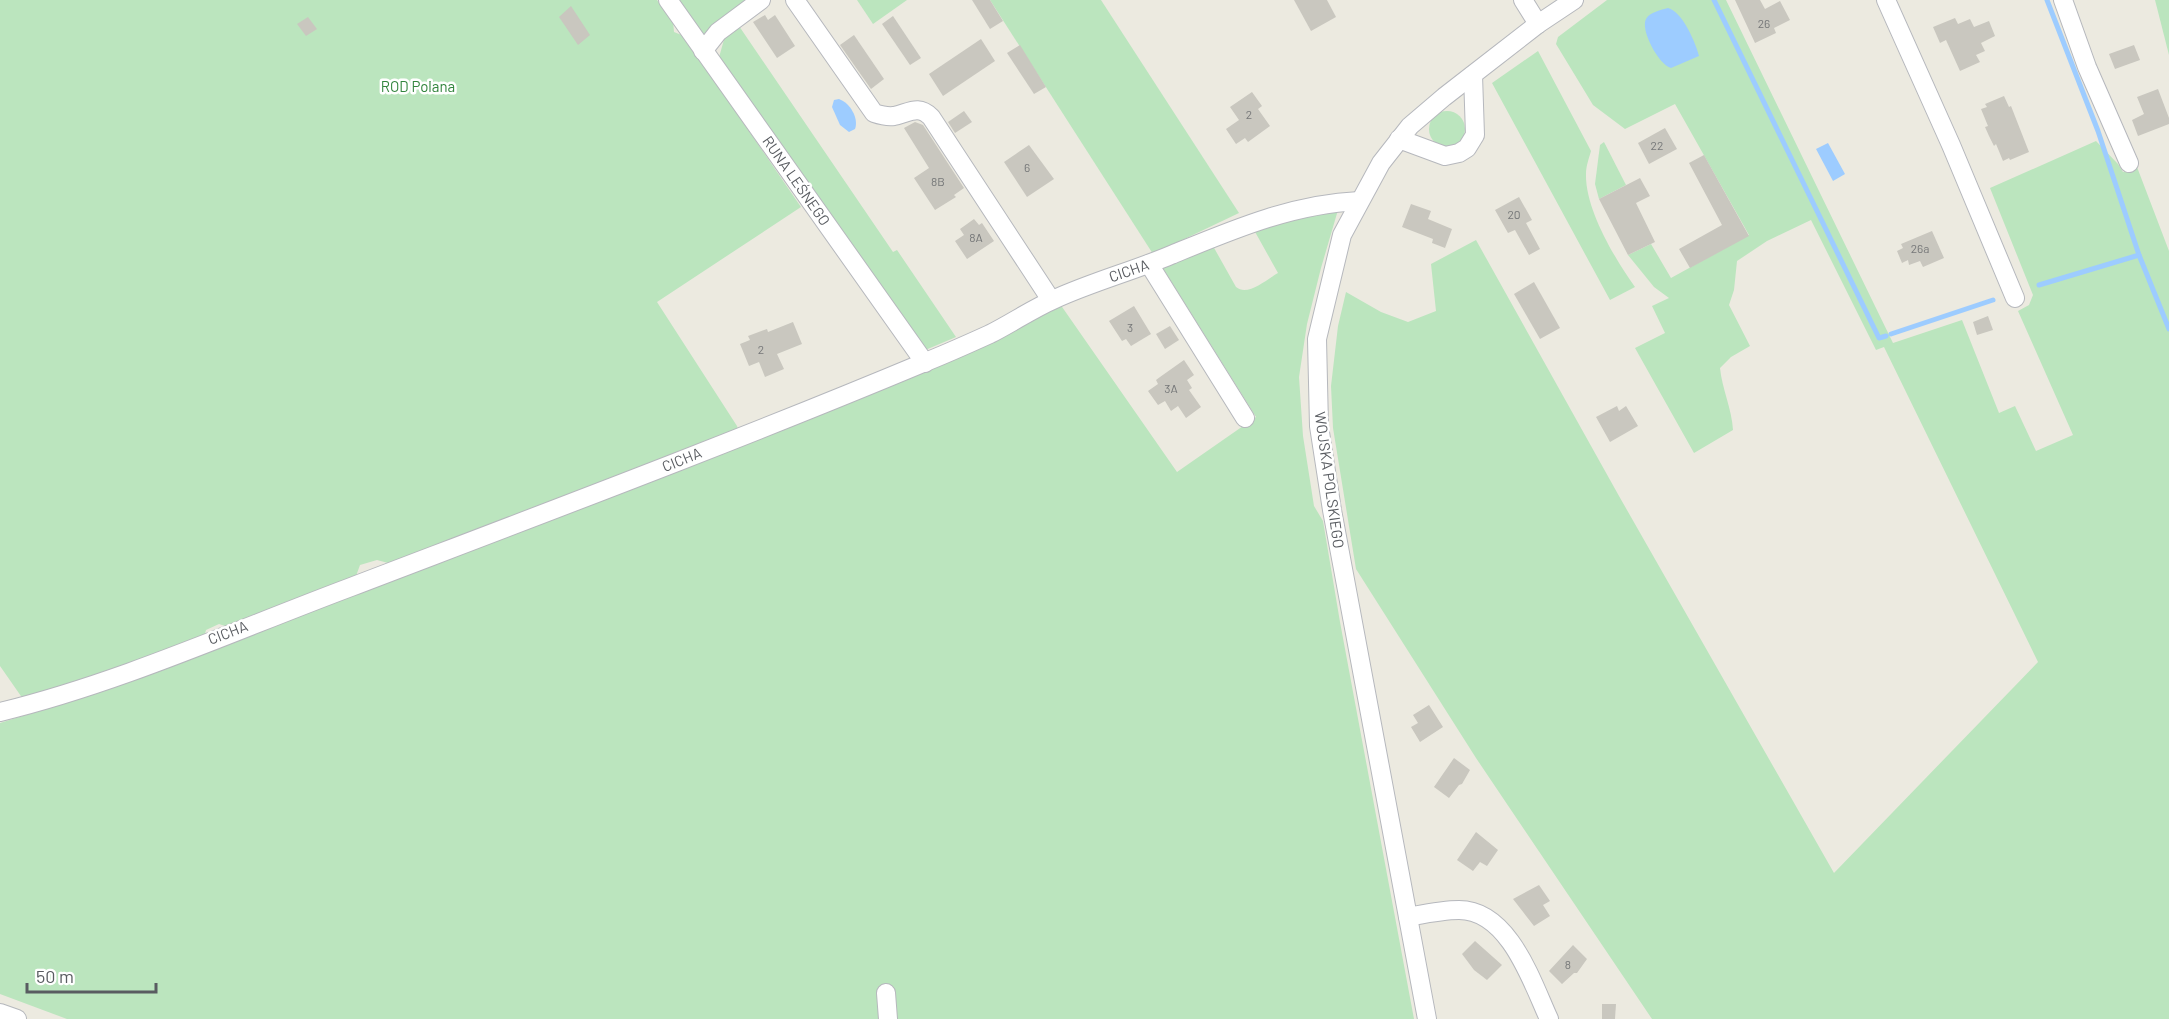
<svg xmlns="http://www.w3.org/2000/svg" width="2169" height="1019" font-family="Barlow,sans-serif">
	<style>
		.green { fill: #bbe5be }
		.water { fill: #9dccff }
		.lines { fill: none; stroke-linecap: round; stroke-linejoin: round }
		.stream { stroke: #9dccff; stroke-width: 5 }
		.building { fill: #c9c7bf }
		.minor-casing { stroke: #b6b8bd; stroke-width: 20 }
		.minor { stroke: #fff; stroke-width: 18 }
		.labels { text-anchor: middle; stroke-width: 5; stroke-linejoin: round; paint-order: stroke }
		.number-label { font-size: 12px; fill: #757778 }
		.park-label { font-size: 15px; fill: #33853e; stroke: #fff }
		.street-label { font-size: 15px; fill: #595c61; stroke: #fff }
	</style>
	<rect width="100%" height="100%" fill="#eceae0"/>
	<g class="green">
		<polygon points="0,0 657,0 673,21 674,32 684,36 801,207 657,302 737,426 739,432 600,485 388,563 377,560 360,565 356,576 225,626 219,624 206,630 205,634 148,657 23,699 0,666"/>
		<polygon points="675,0 748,0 701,36"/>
		<polygon points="857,0 907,0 873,24"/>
		<polygon points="990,0 1101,0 1239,213 1153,254"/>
		<path d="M1607,0H1726L1893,343L1962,320L1999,413L2015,406L2036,451L2073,435L2018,311L2029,305L2033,295L1990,188L2096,141L2118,164L2123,172L2137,167L2169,251V1019H1652L1476,758L1356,569L1333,428L1331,386L1338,326L1346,292L1381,312L1408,322L1436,311L1431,264L1476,240L1619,496L1834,873L2038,662L1884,347L1876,350L1811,220L1767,241L1737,261L1734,290L1729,305L1750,346L1731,357L1720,368C1722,389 1732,409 1733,430L1694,453L1635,348L1665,333L1652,306L1669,298L1654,287L1628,255L1651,244L1671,278L1749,235L1675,104L1625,129L1593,105L1556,44L1558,37Z"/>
		<polygon points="2155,0 2169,0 2169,55"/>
		<polygon points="739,26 893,252 897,250 956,337 923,351 718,61 725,36"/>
		<path d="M1538,51L1591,151C1589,158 1586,166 1586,174C1585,209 1615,259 1635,287L1610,300L1492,83Z"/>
		<circle cx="1447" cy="129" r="18"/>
		<polygon points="1604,142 1626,185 1599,199 1595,184 1600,145"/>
		<path d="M1338,210L1321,268L1307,324L1299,377L1303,436L1314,506L1323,521L1340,622L1414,1019H67L0,994V723L45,709L926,372L1060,304L1177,472L1256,417L1162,267L1213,246L1236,287C1248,297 1267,279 1278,273L1254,230Z"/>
	</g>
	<g class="water">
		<path d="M1668,8C1682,11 1696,43 1699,56L1671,68C1659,65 1640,30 1646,19C1650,12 1661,10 1668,8Z"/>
		<path d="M839,99C850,103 859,118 855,129L849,132L840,125L832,107L834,100Z"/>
		<polygon points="1828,143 1845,174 1833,181 1816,149"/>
	</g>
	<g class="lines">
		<g class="stream">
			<polyline points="1714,0 1879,338 1886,336"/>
			<polyline points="2047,0 2098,131 2139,255 2169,329"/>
			<polyline points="2039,285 2139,255"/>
			<polyline points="1891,334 1993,300"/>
		</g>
	</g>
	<g class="building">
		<polygon points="972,0 990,0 1003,21 990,29"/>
		<polygon points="1294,0 1327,0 1336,17 1311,31"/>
		<polygon points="1735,0 1760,0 1765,9 1780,1 1790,20 1774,28 1776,33 1755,43"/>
		<polygon points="571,6 590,35 578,45 559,17"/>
		<polygon points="765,15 768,20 775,15 795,46 777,58 753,22"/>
		<polygon points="893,16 921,58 910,65 882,24"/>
		<polygon points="308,17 317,29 306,36 297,24"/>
		<polygon points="1955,18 1958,24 1970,19 1974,27 1989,21 1995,36 1981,43 1985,51 1976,55 1980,62 1960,71 1946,40 1940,43 1933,27"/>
		<polygon points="854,35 884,79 871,89 840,45"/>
		<polygon points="981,39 995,61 943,96 929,74"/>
		<polygon points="1020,45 1046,87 1034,94 1007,53"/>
		<polygon points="2134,45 2140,60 2115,69 2109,54"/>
		<polygon points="2158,89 2169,118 2169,124 2138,136 2132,120 2144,114 2137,97"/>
		<polygon points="1252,92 1262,106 1258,109 1270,126 1248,142 1245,138 1236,144 1226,129 1239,120 1230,107"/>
		<polygon points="2004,96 2009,107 2011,106 2029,152 2010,160 2009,158 2003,161 1996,144 1994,146 1989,136 1985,127 1988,126 1981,109 1987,107 1985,104"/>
		<polygon points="964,111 972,122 955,133 948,122"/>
		<polygon points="915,122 923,125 964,188 954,195 956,197 935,210 914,178 929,168 904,128"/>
		<polygon points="1665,128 1677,149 1649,164 1638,143"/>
		<polygon points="1029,145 1054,179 1027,197 1004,162"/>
		<polygon points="1704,155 1749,236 1690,268 1679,249 1722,225 1689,163"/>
		<polygon points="1640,178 1650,196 1636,203 1655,242 1628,255 1599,199"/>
		<polygon points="1519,197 1532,220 1526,223 1540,249 1529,255 1515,230 1508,233 1495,210"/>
		<polygon points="1411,204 1431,211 1428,219 1452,229 1445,248 1432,243 1433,239 1402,227"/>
		<polygon points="974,219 979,225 982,223 994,241 967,259 955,241 964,235 960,229"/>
		<polygon points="1932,231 1944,258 1923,267 1920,261 1909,265 1908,260 1902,263 1897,251 1903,248 1901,244"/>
		<polygon points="1534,282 1560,328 1540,339 1514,294"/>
		<polygon points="1134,306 1151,334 1131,346 1126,339 1122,341 1109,321"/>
		<polygon points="1988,316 1993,330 1977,335 1973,322"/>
		<polygon points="793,322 802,344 777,354 784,369 765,377 759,362 749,366 740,344 750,340 748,336 767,329 768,332"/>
		<polygon points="1170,326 1179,340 1165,349 1156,334"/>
		<polygon points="1184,360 1194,375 1187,380 1192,388 1189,390 1201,407 1186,418 1178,406 1171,411 1165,401 1158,405 1148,391 1158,384 1156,380 1160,377"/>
		<polygon points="1617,406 1619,411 1626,406 1638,426 1610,442 1596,417"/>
		<polygon points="1429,705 1443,727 1420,742 1411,727 1418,723 1413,715"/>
		<polygon points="1454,758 1470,770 1462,784 1459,785 1449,798 1434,787"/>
		<polygon points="1476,832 1498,850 1487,866 1480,862 1473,871 1457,860"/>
		<polygon points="1539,885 1550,901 1543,905 1550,916 1534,926 1513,899"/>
		<polygon points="1475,941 1502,965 1487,980 1474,970 1462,954"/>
		<polygon points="1573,945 1587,959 1577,973 1574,973 1562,984 1549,971"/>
		<polygon points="1602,1004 1616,1004 1615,1019 1602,1019"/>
	</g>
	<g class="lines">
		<g class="minor-casing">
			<g id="minor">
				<polyline points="668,0 925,363"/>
				<path d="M795,0L874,113C880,115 887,117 894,116C909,113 918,104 931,117L1051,300"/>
				<polyline points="1523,0 1538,24"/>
				<polyline points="1886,0 1951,145 2015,298"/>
				<polyline points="2063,0 2087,67 2129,163"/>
				<polyline points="703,51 718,32 761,0"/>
				<polyline points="1399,139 1445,156 1459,153 1467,148 1475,135 1473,75"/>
				<polyline points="1149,264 1245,418"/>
				<path d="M0,712C119,683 236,630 351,587C542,514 734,442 923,363C946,354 968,344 990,334C1012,323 1032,309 1055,299C1092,282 1133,271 1171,255C1232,230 1292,204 1359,201"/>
				<path d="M1408,917C1424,914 1442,910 1459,910C1509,910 1532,982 1549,1019"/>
				<polyline points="886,993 888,1019"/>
				<polyline points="0,1013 17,1019"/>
				<polyline points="1427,1019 1332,510 1319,426 1317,339 1342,235 1381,163 1410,126 1444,97 1538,24 1574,0"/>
			</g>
		</g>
		<use href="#minor" class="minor"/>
	</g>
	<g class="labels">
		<g class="number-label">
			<text x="1764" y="28">26</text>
			<text x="1249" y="119">2</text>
			<text x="1657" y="150">22</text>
			<text x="1027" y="172">6</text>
			<text x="938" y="186">8B</text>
			<text x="1514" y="219">20</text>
			<text x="976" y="242">8A</text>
			<text x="1920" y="253">26a</text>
			<text x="1130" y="332">3</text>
			<text x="761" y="354">2</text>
			<text x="1171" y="393">3A</text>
			<text x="1568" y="969">8</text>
		</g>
		<g class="park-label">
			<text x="418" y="92">ROD Polana</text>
		</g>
		<g class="street-label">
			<text transform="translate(796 181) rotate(55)" y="5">RUNA LEŚNEGO</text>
			<text transform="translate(1129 271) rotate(-19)" y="5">CICHA</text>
			<text transform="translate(682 460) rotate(-22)" y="5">CICHA</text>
			<text transform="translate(1329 480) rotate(82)" y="5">WOJSKA POLSKIEGO</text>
			<text transform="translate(228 633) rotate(-21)" y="5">CICHA</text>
		</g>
	</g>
	<path d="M27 983v9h129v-9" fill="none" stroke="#595c61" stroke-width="3"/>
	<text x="36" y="983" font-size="18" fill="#595c61" stroke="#ffffff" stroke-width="4.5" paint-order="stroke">50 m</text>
</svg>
